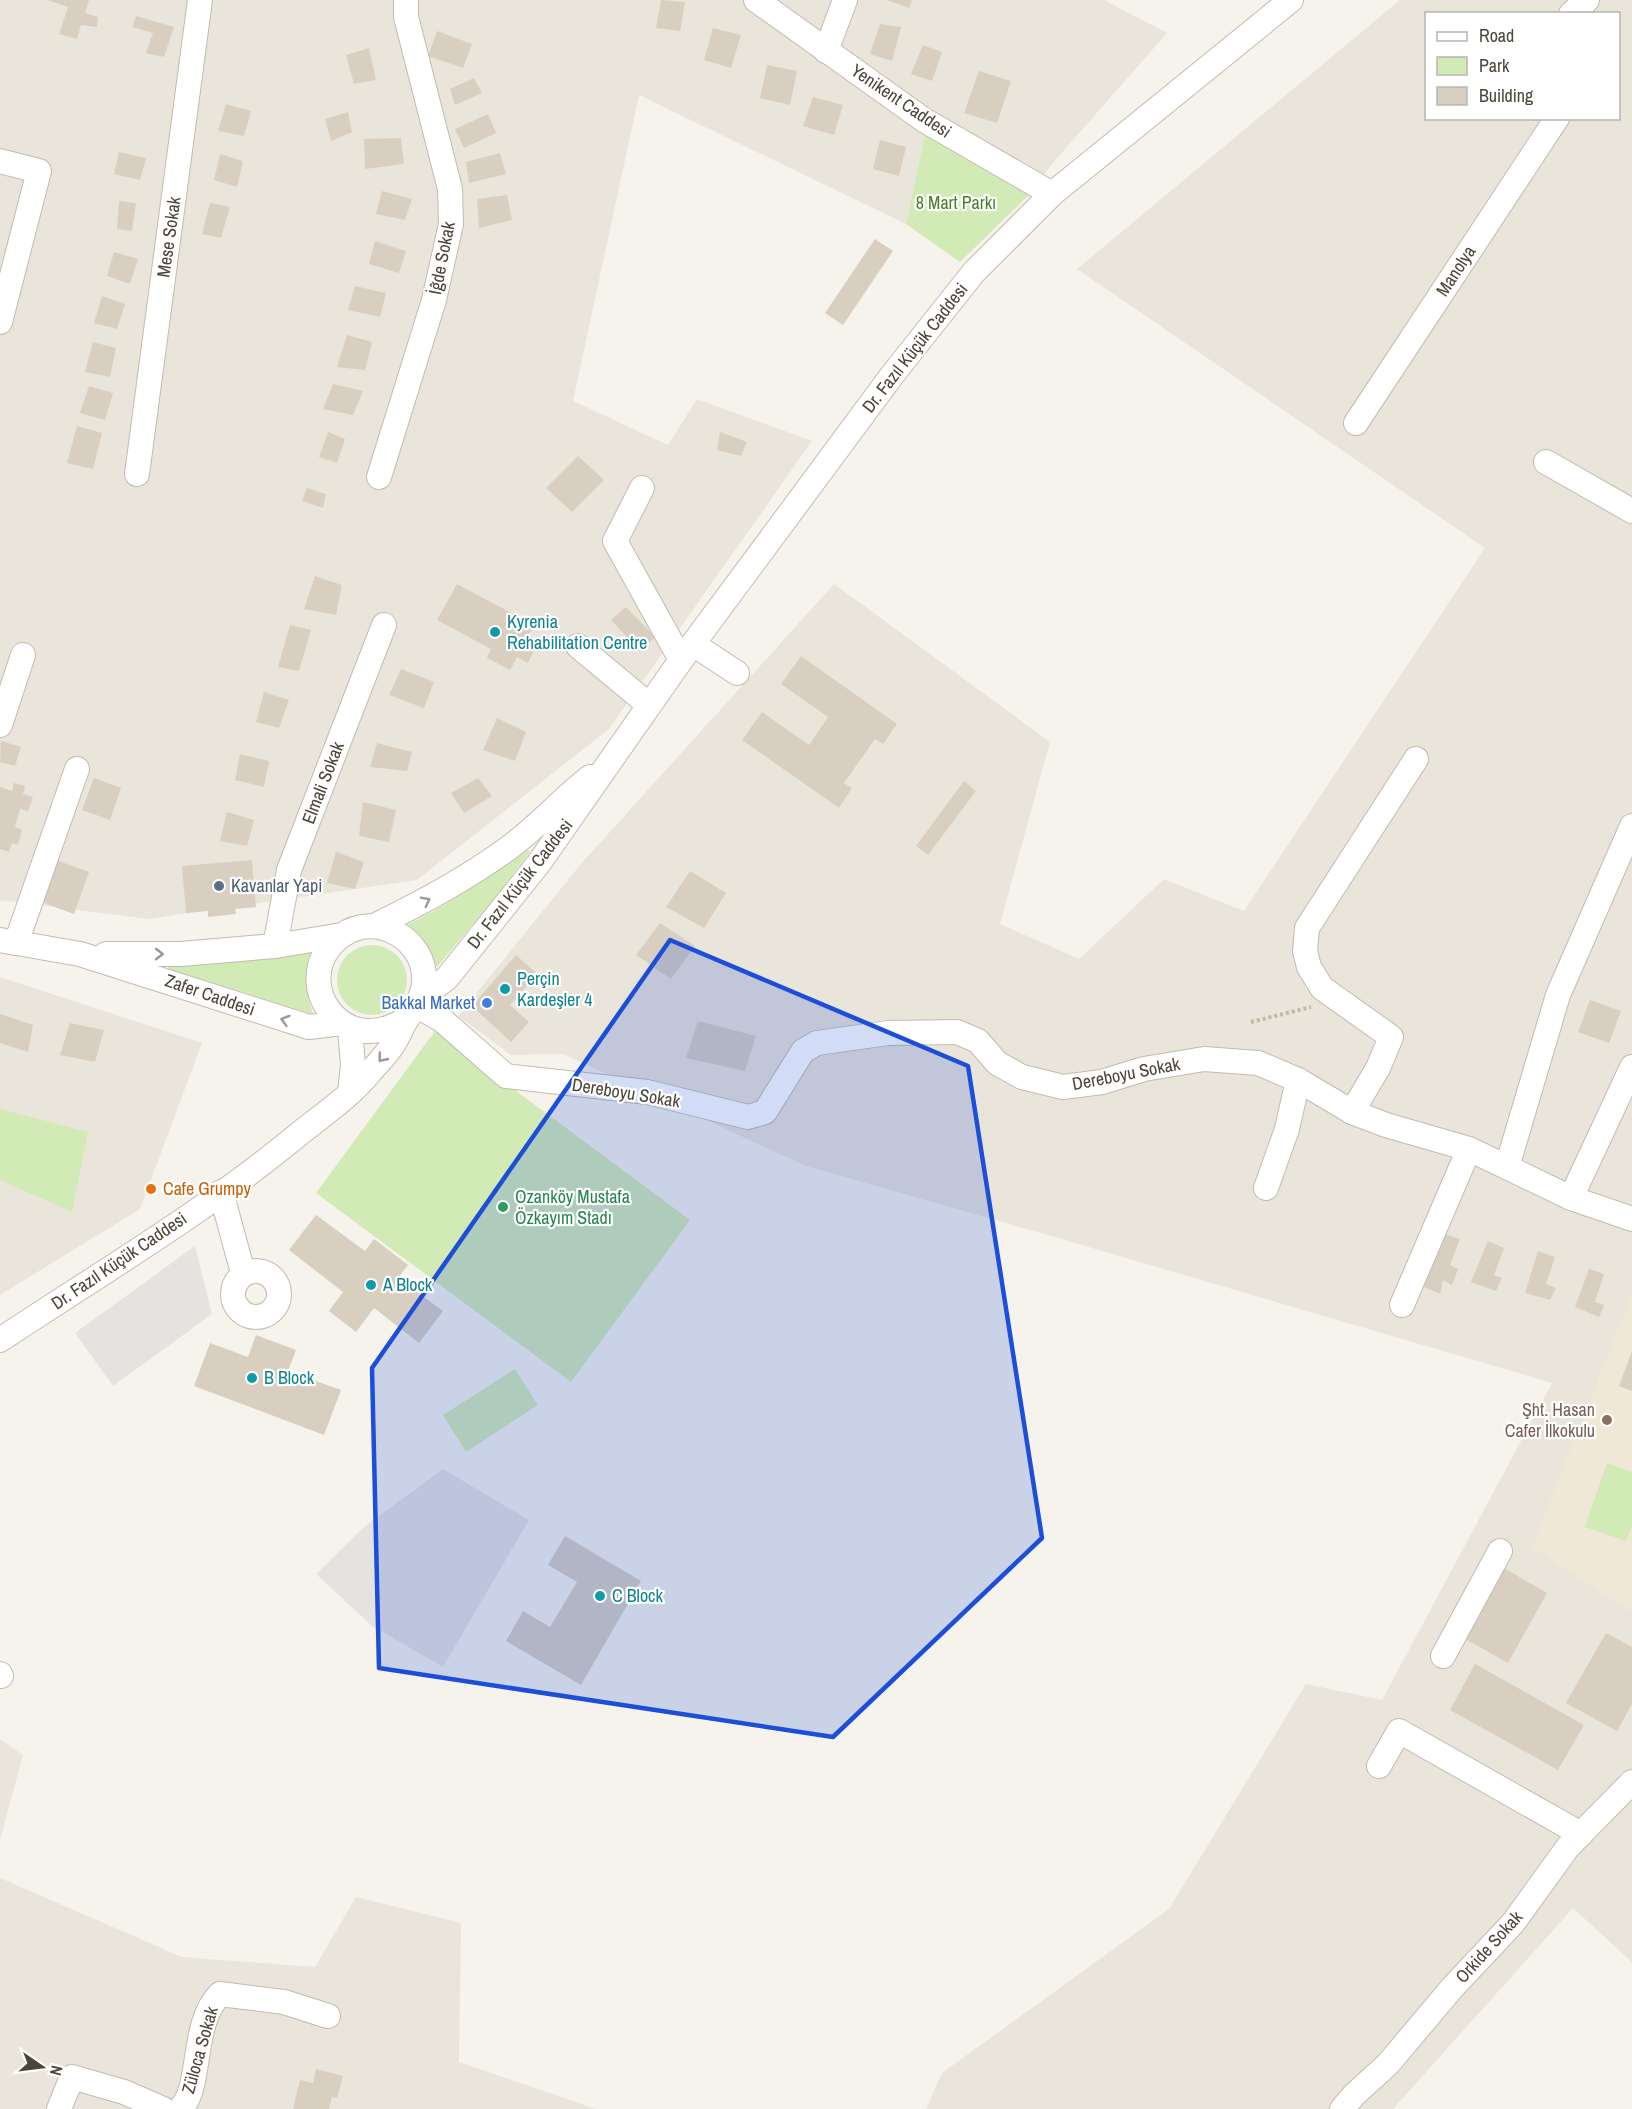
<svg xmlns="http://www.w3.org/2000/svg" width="1632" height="2109" font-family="'Archivo Narrow',sans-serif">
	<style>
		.residential { fill: #eae5da; fill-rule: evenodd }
		.education { fill: #efe8d6 }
		.green { fill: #d2eab5 }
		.parking { fill: #e5e3e0 }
		.building { fill: #d8cfc1 }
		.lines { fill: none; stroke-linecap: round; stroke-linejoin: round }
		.minor-casing { stroke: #c2bbae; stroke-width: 26 }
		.path { stroke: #c4b79f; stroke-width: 4; stroke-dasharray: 3 3; stroke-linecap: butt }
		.minor { stroke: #fff; stroke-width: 24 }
		.oneway { stroke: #9c9892 }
		.marked { fill: #1d4ed8; fill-opacity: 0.2; stroke: #1d4ed8; stroke-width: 4.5; stroke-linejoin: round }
		.culture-dot { fill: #0f9aa8; stroke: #fff; stroke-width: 2 }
		.service-dot { fill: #5c6f8a; stroke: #fff; stroke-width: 2 }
		.shop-dot { fill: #3f7fe0; stroke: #fff; stroke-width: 2 }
		.food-dot { fill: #e8710a; stroke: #fff; stroke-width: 2 }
		.leisure-dot { fill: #2e9e5b; stroke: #fff; stroke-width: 2 }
		.education-dot { fill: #8d6e63; stroke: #fff; stroke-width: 2 }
		.labels { text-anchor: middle; stroke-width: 4.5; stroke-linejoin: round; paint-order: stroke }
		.street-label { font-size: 18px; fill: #4b4439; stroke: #fff }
		.park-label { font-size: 18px; fill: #4a7f2a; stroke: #fff }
		.culture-label { font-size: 18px; fill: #0d838f; stroke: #fff; text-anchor: start }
		.service-label { font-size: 18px; fill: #4e5e75; stroke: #fff; text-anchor: start }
		.shop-label { font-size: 18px; fill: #366cbe; stroke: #fff; text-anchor: end }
		.food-label { font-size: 18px; fill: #c56008; stroke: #fff; text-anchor: start }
		.leisure-label { font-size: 18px; fill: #27864d; stroke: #fff; text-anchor: start }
		.education-label { font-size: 18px; fill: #785e54; stroke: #fff; text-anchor: end }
	</style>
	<rect width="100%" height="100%" fill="#f6f3ec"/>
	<g class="residential">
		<polygon points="0,0 1104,0 1167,33 1052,164 1030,194 925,136 906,224 639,95 573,401 668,445 697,399 812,441 609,729 417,880 148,919 0,900"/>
		<path d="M1400,0H1632V1962L1573,1908L1393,2109H926L942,2073L1169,1909L1306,1684L1382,1700L1552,1383L1058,1238L806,1166L563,1054L511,1055L458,1016L580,865L834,584L1050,742L1000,924L1079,959L1164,879L1244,911L1485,548L1077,269ZM1426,14H1618V118H1426Z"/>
		<polygon points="0,977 202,1043 140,1209 0,1295"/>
		<polygon points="0,1739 23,1755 0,1840"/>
		<polygon points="0,1878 182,1957 315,1967 356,1897 461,1923 459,2062 596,2109 0,2109"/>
	</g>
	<polygon class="education" points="1632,1293 1632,1612 1532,1547"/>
	<g class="green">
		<polygon points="925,135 1030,194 960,262 906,224"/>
		<path d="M528,850L530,852L495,898L437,967L420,936L407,925C450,903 489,878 528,850Z"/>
		<circle cx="372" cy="980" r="35"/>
		<path d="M312,950C302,971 306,992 313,1014L168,969V966C217,966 264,959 312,950Z"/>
		<polygon points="435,1031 690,1220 571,1382 316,1193"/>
		<polygon points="0,1109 88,1132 72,1212 0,1180"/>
		<polygon points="515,1369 538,1405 466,1452 443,1415"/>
		<polygon points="1607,1463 1632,1472 1632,1526 1626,1541 1585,1527"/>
	</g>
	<g class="parking">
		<polygon points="195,1246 212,1314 113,1386 75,1333"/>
		<polygon points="443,1469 529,1520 443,1667 372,1626 316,1574 364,1527"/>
	</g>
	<g class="building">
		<polygon points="47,0 89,0 85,13 98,17 97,27 81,25 77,39 59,34 68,7"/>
		<polygon points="661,0 685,2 680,31 656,28"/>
		<polygon points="887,0 912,0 909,8"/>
		<polygon points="136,16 174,27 164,57 146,53 153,33 132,27"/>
		<polygon points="880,24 901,27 892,61 870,54"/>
		<polygon points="713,28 741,35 731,68 704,60"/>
		<polygon points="437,31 472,44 463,68 428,56"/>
		<polygon points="923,45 942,52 932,81 911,74"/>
		<polygon points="369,48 376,80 354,84 346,55"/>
		<polygon points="767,65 797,71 790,105 760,98"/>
		<polygon points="979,71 1011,81 997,123 964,113"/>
		<polygon points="474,78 482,93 455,105 450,89"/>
		<polygon points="813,97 843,105 834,135 803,126"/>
		<polygon points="226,104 251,111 244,136 218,131"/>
		<polygon points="348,112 352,132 331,141 325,119"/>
		<polygon points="488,114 496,133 464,148 455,129"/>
		<polygon points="401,138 404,164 365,169 364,139"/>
		<polygon points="880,140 906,147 899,176 873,169"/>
		<polygon points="119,152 146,158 140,180 114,174"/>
		<polygon points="500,153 506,174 469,183 466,162"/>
		<polygon points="220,154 243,161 237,187 214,180"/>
		<polygon points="382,191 412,199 405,220 376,214"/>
		<polygon points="507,195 512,220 479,228 477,199"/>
		<polygon points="119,201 136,203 132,231 117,229"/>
		<polygon points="210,203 230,207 221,238 202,234"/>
		<polygon points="875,239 893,251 843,325 825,313"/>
		<polygon points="375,241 406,251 399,273 369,264"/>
		<polygon points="114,252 138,259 130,284 107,276"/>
		<polygon points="355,286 386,293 380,317 348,310"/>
		<polygon points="102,296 125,304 117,329 94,323"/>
		<polygon points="347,335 372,342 365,370 337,367"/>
		<polygon points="93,342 116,348 110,377 85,372"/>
		<polygon points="333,384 363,391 353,415 323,409"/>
		<polygon points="89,386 113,393 105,420 80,413"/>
		<polygon points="77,426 102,433 93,469 67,463"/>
		<polygon points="328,432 345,439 337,463 319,457"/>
		<polygon points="720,432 747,442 741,456 717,450"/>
		<polygon points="578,456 604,480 572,512 546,488"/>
		<polygon points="307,488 326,494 323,508 302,501"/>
		<polygon points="315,576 342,585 336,615 304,609"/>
		<polygon points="457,584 534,625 526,640 537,645 528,663 517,657 510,670 487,658 491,649 437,620"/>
		<polygon points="626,607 655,637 640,651 611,620"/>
		<polygon points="290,625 311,630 299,671 278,667"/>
		<polygon points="801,656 897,724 883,744 875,739 844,783 852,788 839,808 742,740 762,712 809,745 828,717 781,684"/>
		<polygon points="401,669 434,682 424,708 389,695"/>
		<polygon points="264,692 289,700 279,728 256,722"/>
		<polygon points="497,718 526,732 515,761 483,750"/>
		<polygon points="1,741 21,747 15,766 0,762"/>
		<polygon points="377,743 412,752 407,771 370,767"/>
		<polygon points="240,754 269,761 264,787 235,780"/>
		<polygon points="94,778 121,788 110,820 82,810"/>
		<polygon points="478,778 492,796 464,813 451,793"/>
		<polygon points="964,781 976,791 928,855 916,846"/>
		<polygon points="14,783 25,786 23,794 33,797 28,811 20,809 15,827 22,830 18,845 12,843 9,852 0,849 0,787 12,791"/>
		<polygon points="363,802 396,810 389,842 359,836"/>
		<polygon points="227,812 254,820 247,846 220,841"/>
		<polygon points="336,852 364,862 355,889 327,883"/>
		<polygon points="48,857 89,872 74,914 33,899"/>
		<polygon points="252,860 256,907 235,909 236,914 208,917 208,911 186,913 182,866"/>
		<polygon points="690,871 726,893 704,928 666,907"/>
		<polygon points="660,923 695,946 671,979 636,955"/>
		<polygon points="516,955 537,974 510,1005 529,1022 511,1042 472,1006"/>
		<polygon points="1590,1000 1621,1011 1609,1043 1578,1032"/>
		<polygon points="0,1014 33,1025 28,1052 0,1043"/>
		<polygon points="698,1021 756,1036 745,1071 686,1058"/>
		<polygon points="70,1023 104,1030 95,1062 60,1055"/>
		<polygon points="316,1215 365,1251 374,1239 408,1265 398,1278 443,1311 419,1343 374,1308 356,1332 329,1311 343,1292 289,1250"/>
		<polygon points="1444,1234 1460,1239 1450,1265 1458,1269 1452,1285 1443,1280 1440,1294 1424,1287"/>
		<polygon points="1488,1241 1504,1248 1494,1275 1502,1278 1496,1291 1471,1282"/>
		<polygon points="1538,1251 1555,1257 1546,1284 1556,1288 1550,1300 1525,1293"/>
		<polygon points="1589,1269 1604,1274 1595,1302 1604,1305 1599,1317 1575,1307"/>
		<polygon points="256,1335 296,1350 288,1371 341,1390 324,1435 194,1386 210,1343 248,1357"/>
		<polygon points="1632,1351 1632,1391 1619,1386"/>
		<polygon points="565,1536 641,1581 581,1685 506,1641 523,1611 550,1627 577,1582 548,1565"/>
		<polygon points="1497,1564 1547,1593 1508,1663 1458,1635"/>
		<polygon points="1606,1633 1632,1647 1632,1704 1617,1731 1566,1703"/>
		<polygon points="1475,1664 1584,1725 1558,1770 1450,1710"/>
		<polygon points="316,2069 343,2076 337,2098 332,2097 329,2109 293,2109 300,2080 313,2083"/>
	</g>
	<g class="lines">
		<g class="minor-casing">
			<g id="minor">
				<polyline points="756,0 924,120 1052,194"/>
				<polyline points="1571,14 1587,0"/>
				<polyline points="826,51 845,0"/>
				<polyline points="0,161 39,171 0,322"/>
				<polyline points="1356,423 1557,118"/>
				<polyline points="1546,462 1632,511"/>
				<polyline points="137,474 200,0"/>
				<polyline points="379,477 434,300 451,224 450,189 406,17 406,0"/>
				<polyline points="642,488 615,541 681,660"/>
				<polyline points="693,644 737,673"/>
				<polyline points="578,646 649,705"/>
				<polyline points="0,725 23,655"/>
				<path d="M374,926C422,903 467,879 510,847C538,826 562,799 590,777"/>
				<polyline points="0,940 80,954 309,1027 342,1023"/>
				<polyline points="16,943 77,769"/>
				<polyline points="275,946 289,870 384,625"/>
				<polyline points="106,954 181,954 275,946 342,935"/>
				<polyline points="421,998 447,978 539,863 681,660 893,374 974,272 1052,194 1291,0"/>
				<polyline points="417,1006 442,1020 506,1076 647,1092 748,1117 765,1112 803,1051 817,1043 888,1033 957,1032 978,1041 997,1063 1022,1077 1063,1087 1102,1082 1144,1069 1204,1059 1258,1063 1298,1080 1352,1112 1386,1125 1469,1149 1571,1198 1632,1219"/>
				<polyline points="350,1028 353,1065 350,1093"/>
				<polyline points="1352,1112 1378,1068 1391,1037 1322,988 1309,967 1305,951 1307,928 1416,759"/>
				<polyline points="1507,1167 1558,995 1632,826"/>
				<polyline points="1266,1188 1287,1129 1298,1080"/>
				<polyline points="221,1192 243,1273"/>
				<polyline points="1571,1198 1632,1067"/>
				<circle cx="256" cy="1294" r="23"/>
				<polyline points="1402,1305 1469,1149"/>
				<path d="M0,1340C101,1273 206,1211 299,1134C324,1114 351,1096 371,1071C379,1062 388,1053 394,1043C399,1035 402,1026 407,1019C415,1006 423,998 424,982C427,940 376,910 341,936C286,977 341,1064 407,1018"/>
				<polyline points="1443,1656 1500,1551"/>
				<polyline points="0,1674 1,1676"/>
				<polyline points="1379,1766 1399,1731 1581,1834"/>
				<polyline points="59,2109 72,2077 124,2092 163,2109"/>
				<path d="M180,2109C203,2088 190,2024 220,1994L284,2002L328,2016"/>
				<polyline points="1342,2109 1354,2095 1388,2064 1452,1988 1513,1923 1568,1847 1632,1782"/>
			</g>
		</g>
		<polyline class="path" points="1251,1022 1311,1007"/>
		<use href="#minor" class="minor"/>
	</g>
	<defs><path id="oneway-chevron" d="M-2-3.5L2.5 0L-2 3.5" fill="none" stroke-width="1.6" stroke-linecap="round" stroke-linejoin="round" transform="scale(1.5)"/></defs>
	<g class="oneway">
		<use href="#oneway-chevron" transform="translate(426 901) rotate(-27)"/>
		<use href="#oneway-chevron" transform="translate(159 954)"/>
		<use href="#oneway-chevron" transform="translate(285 1020) rotate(-164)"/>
		<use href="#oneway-chevron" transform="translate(382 1058) rotate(129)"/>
	</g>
	<path class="marked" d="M670,940L968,1066L1042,1538L833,1737L379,1668L372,1368Z"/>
	<g class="culture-dot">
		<circle cx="495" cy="632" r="6"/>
		<circle cx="505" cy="989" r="6"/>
		<circle cx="371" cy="1285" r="6"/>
		<circle cx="252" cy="1378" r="6"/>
		<circle cx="600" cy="1596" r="6"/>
	</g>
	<circle class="service-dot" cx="219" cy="886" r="6"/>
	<circle class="shop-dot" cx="487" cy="1003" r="6"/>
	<circle class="food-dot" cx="151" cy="1189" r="6"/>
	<circle class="leisure-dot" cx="503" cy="1207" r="6"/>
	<circle class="education-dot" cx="1607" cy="1420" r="6"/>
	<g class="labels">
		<g class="street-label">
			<text transform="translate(901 101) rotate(34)" y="6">Yenikent Caddesi</text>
			<text transform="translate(169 237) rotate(-82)" y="6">Mese Sokak</text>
			<text transform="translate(442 258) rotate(-79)" y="6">İĝde Sokak</text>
			<text transform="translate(1456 271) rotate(-57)" y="6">Manolya</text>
			<text transform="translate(915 348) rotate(-52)" y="6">Dr. Fazıl Küçük Caddesi</text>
			<text transform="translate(323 783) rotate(-69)" y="6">Elmali Sokak</text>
			<text transform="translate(520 884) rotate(-52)" y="6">Dr. Fazıl Küçük Caddesi</text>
			<text transform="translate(210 995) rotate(19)" y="6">Zafer Caddesi</text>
			<text transform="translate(1126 1074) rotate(-11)" y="6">Dereboyu Sokak</text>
			<text transform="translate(626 1093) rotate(9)" y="6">Dereboyu Sokak</text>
			<text transform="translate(119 1261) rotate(-34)" y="6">Dr. Fazıl Küçük Caddesi</text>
			<text transform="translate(1489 1947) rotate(-48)" y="6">Orkide Sokak</text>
			<text transform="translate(200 2050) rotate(-74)" y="6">Züloca Sokak</text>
		</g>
		<g class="park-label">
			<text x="956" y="209">8 Mart Parkı</text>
		</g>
		<g class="culture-label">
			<text x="507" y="628">Kyrenia<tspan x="507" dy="21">Rehabilitation Centre</tspan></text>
			<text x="517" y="985">Perçin<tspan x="517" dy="21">Kardeşler 4</tspan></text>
			<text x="383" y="1291">A Block</text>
			<text x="264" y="1384">B Block</text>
			<text x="612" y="1602">C Block</text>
		</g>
		<g class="service-label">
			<text x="231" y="892">Kavanlar Yapi</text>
		</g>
		<g class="shop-label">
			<text x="475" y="1009">Bakkal Market</text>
		</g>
		<g class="food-label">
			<text x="163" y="1195">Cafe Grumpy</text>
		</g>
		<g class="leisure-label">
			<text x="515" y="1203">Ozanköy Mustafa<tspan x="515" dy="21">Özkayım Stadı</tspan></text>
		</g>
		<g class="education-label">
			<text x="1595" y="1416">Şht. Hasan<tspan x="1595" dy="21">Cafer İlkokulu</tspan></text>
		</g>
	</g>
	<rect x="1425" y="12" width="195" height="108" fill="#ffffff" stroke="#b7b4b0" stroke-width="1.5"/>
	<rect x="1437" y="32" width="30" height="9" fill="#ffffff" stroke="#b7b4b0" stroke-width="1.5"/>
	<text x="1479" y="42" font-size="18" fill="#4b4439">Road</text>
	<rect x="1437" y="57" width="30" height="18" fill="#d2eab5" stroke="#b7b4b0" stroke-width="1.5"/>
	<text x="1479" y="72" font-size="18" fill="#4b4439">Park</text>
	<rect x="1437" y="87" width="30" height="18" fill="#d8cfc1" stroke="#b7b4b0" stroke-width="1.5"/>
	<text x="1479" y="102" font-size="18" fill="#4b4439">Building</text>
	<g transform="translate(42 2067) rotate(104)" stroke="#ffffff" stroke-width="4.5" paint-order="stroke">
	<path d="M0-4.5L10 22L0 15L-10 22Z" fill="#4b4439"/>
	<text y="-9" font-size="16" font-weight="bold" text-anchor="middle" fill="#4b4439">N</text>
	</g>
</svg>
